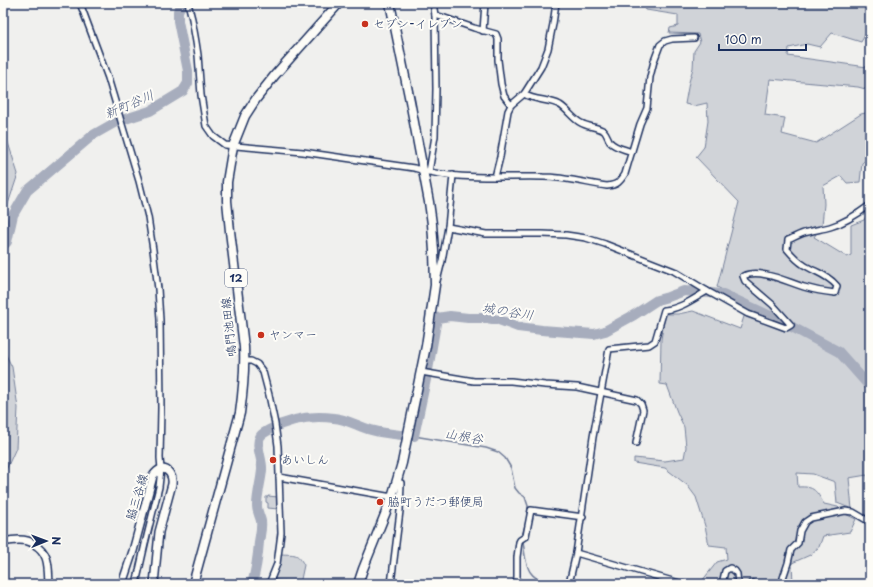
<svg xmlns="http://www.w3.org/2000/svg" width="873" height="587" font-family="'Playpen Sans','Klee One',sans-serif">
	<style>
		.green { fill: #d0d3d8; stroke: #76819b }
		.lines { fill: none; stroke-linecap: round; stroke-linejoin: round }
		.stream { stroke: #6f7b97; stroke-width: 1.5 }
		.river { stroke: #a7adbd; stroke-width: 10 }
		.street-casing { stroke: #1b2f5e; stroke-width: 8 }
		.secondary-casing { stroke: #1b2f5e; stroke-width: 10 }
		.primary-casing { stroke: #1b2f5e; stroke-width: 11 }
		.street { stroke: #fdfcf7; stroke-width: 5 }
		.secondary { stroke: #fdfcf7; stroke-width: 7 }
		.primary { stroke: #fdfcf7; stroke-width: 8 }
		.poi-dot { fill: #c8321e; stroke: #fdfcf7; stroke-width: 1.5 }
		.labels { text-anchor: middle; stroke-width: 4; stroke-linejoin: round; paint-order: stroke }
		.shield { fill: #fdfcf7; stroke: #5f6c8c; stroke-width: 1 }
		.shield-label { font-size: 11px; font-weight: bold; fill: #1b2f5e }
		.poi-label { font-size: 12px; fill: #1b2f5e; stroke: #fdfcf7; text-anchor: start }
		.street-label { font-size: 12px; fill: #1b2f5e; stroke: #fdfcf7 }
		.water-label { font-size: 13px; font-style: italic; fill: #4c5b7f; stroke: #fdfcf7 }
	</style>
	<rect width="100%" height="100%" fill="#f0f0ee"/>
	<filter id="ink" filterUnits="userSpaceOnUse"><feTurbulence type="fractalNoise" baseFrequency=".025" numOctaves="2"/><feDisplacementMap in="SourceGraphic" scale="8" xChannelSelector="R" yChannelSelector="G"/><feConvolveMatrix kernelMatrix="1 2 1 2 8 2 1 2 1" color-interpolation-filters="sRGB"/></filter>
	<g filter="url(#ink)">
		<g class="green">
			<path d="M639,3H797L802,4L813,3H869C872,21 870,27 861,42L832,33L820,47L807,44L789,48L788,56L867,67L868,79L870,81V89L869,90L858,87L770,79L765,115L785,118L782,134L816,143L861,114L870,112V156L862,163L860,182L847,183L841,176L823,186L824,204L822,225L814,237L847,257L851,255V225L864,220L870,210V491L868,492L867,475L849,478L852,509L837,503L835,482L813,474L797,473L798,487C815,486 816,491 824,504L838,507L845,514L856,519L850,532L823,536L819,547L810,555L792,563L793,583L795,584H702V581L717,562L727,559L726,547L709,545L705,526L696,497L687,485L665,468L634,463V458L665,461L684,458L686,447L684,427L677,412L667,385L660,384L661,340L665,314H678L693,311L740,329L748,304L717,287L739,202L696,157L704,147L708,121L707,103L694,106L685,104L689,82L693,68L694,51L700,42L698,34L669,33L670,28L678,26V15L646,10L644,4Z"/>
			<polygon points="3,127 18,174 5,213 6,224 3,236"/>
			<polygon points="3,349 12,367 18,408 16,448 6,470 3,471"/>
			<polygon points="268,496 278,497 278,509 268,508 268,503 266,502 266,497 268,497"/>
			<path d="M281,554C295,555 297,552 304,565L300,584L275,580V577Z"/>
		</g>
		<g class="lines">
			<g class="stream">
				<polyline points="414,436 486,448 498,452 505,458 511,468 515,488 519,493 525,497 528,506 527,518 522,536"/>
				<path d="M523,540C524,549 525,566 531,573C536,580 546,582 554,584"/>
			</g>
			<g class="river">
				<polyline points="3,246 7,242 13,215 27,191 93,135 116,122 150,111 183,91 188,83 188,71 178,21 178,11 182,3"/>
				<path d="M252,584C256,570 258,556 259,542C260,535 262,528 261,521C260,516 257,512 257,506C257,494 261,482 262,470C263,460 255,446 260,437C262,433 266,432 269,430C289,419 312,415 334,418C347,419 359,427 371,430C385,434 400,435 414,436L428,370L437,318L450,316L468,318H486L499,320L518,327L542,330L594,334L605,331L634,315L657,300L668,297L684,291L723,294L777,319L839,352L870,387"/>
			</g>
			<g class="street-casing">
				<g id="street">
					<polyline points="80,3 108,78 139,181 148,217 153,250 158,289 160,320 161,408 160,458 161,469 159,487 145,544 136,584"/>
					<path d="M188,3L192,19L196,42L198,55L201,95L206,126L213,136L225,145L303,152L414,168C456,181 500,176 543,177C564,177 586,183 607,186C617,185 620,182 625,174L640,124L647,108L650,77L654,61L660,45L665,41L672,39L694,38"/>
					<polyline points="435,15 442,17 474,28 496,34 498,39 498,60 501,84 504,96 511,105"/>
					<polyline points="483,31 485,3"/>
					<path d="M524,94C535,101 549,99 560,105C568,110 573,119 581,123C588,127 598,127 604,131C607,134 608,139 610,142C615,148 625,149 632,152"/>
					<polyline points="429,172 435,136 436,89 435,15 433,3"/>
					<polyline points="495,177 500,157 508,111 511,105 524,94 541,67 548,49 553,24 556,3"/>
					<path d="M448,227L486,234H542L566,235L586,238L605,244L674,271L707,291L748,314L786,328L791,325L773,305L745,281L743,276C760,268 787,282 804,287C814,290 825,292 835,293L837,286C828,275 815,272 804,265C797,261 792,255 787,249L788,240C795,237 801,233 808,232C815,230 823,229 830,227C844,223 858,214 870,205"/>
					<polyline points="437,281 442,261 448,227 453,175"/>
					<polyline points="245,361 251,361 257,364 263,372 269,395 275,424 278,446 281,533 277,564 269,584"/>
					<polyline points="421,372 474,381 511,381 545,385 577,387 637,400 641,404 643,410 636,443"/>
					<polyline points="279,477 392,497"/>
					<polyline points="576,553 683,584"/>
					<polyline points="391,584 400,511 401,483 397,482"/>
					<polyline points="516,584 517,577 517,557 519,542 520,540 526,536 531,510 583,517"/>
					<path d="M569,584L576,553L593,437L609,349L649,345L655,341L664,310C680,309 693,299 707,291"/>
					<polyline points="722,584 725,571 730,568 735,571 737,574 738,584"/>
					<polyline points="750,584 751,583 754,584"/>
					<polyline points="783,584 783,578 788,563 791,550 798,543 800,531 805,522 811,518 845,511 853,512 870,522"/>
				</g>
			</g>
			<g class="secondary-casing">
				<g id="secondary">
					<path d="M3,542C8,541 14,540 19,540C24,540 30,541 34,544C50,553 48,568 49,584"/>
					<path d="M122,584L133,551L153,476C155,473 158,470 161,469C169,468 173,477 172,484L159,532L154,584"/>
				</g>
			</g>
			<g class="primary-casing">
				<g id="primary">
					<path d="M193,584L240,413C243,391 245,369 244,347L230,231L227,201V182L233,146L245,116L256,99L275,75L339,3"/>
					<polyline points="358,584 363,569 392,497 402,463 426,346 435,285 434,251 432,224 429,202 410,101 390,3"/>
				</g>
			</g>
			<use href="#street" class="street"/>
			<use href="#secondary" class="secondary"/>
			<use href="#primary" class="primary"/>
		</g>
	</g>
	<g class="poi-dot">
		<circle cx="365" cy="24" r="4"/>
		<circle cx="261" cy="335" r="4"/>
		<circle cx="273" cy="460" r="4"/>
		<circle cx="380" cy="502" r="4"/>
	</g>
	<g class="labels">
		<rect class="shield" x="225" y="269" width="22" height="18" rx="3"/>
		<g class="shield-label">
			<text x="236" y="282">12</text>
		</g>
		<g class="poi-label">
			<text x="373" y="28">セブン-イレブン</text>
			<text x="269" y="339">ヤンマー</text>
			<text x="281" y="464">あいしん</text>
			<text x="388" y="506">脇町うだつ郵便局</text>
		</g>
		<g class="street-label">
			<text transform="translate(229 327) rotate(-96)" y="4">鳴門池田線</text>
			<text transform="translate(137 497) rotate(-73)" y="4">脇三谷線</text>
		</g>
		<g class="water-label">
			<text transform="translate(129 104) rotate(-23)" y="5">新町谷川</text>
			<text transform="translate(508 311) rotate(9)" y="5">城の谷川</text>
			<text transform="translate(464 436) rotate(10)" y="5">山根谷</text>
		</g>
	</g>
	<rect width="873" height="587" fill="none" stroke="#fdfcf7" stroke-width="16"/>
	<rect x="8" y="8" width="857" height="571" fill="none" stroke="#1b2f5e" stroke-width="1.5" filter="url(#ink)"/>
	<g transform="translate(46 541) rotate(89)" stroke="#fdfcf7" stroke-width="3" paint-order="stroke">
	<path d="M0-3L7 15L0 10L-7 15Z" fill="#1b2f5e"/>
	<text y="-6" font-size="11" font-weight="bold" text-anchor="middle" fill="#1b2f5e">N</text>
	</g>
	<path d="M719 44v6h87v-6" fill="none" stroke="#1b2f5e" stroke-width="2"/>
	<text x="725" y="44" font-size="12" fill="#1b2f5e" stroke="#fdfcf7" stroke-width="3" paint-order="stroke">100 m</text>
</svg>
